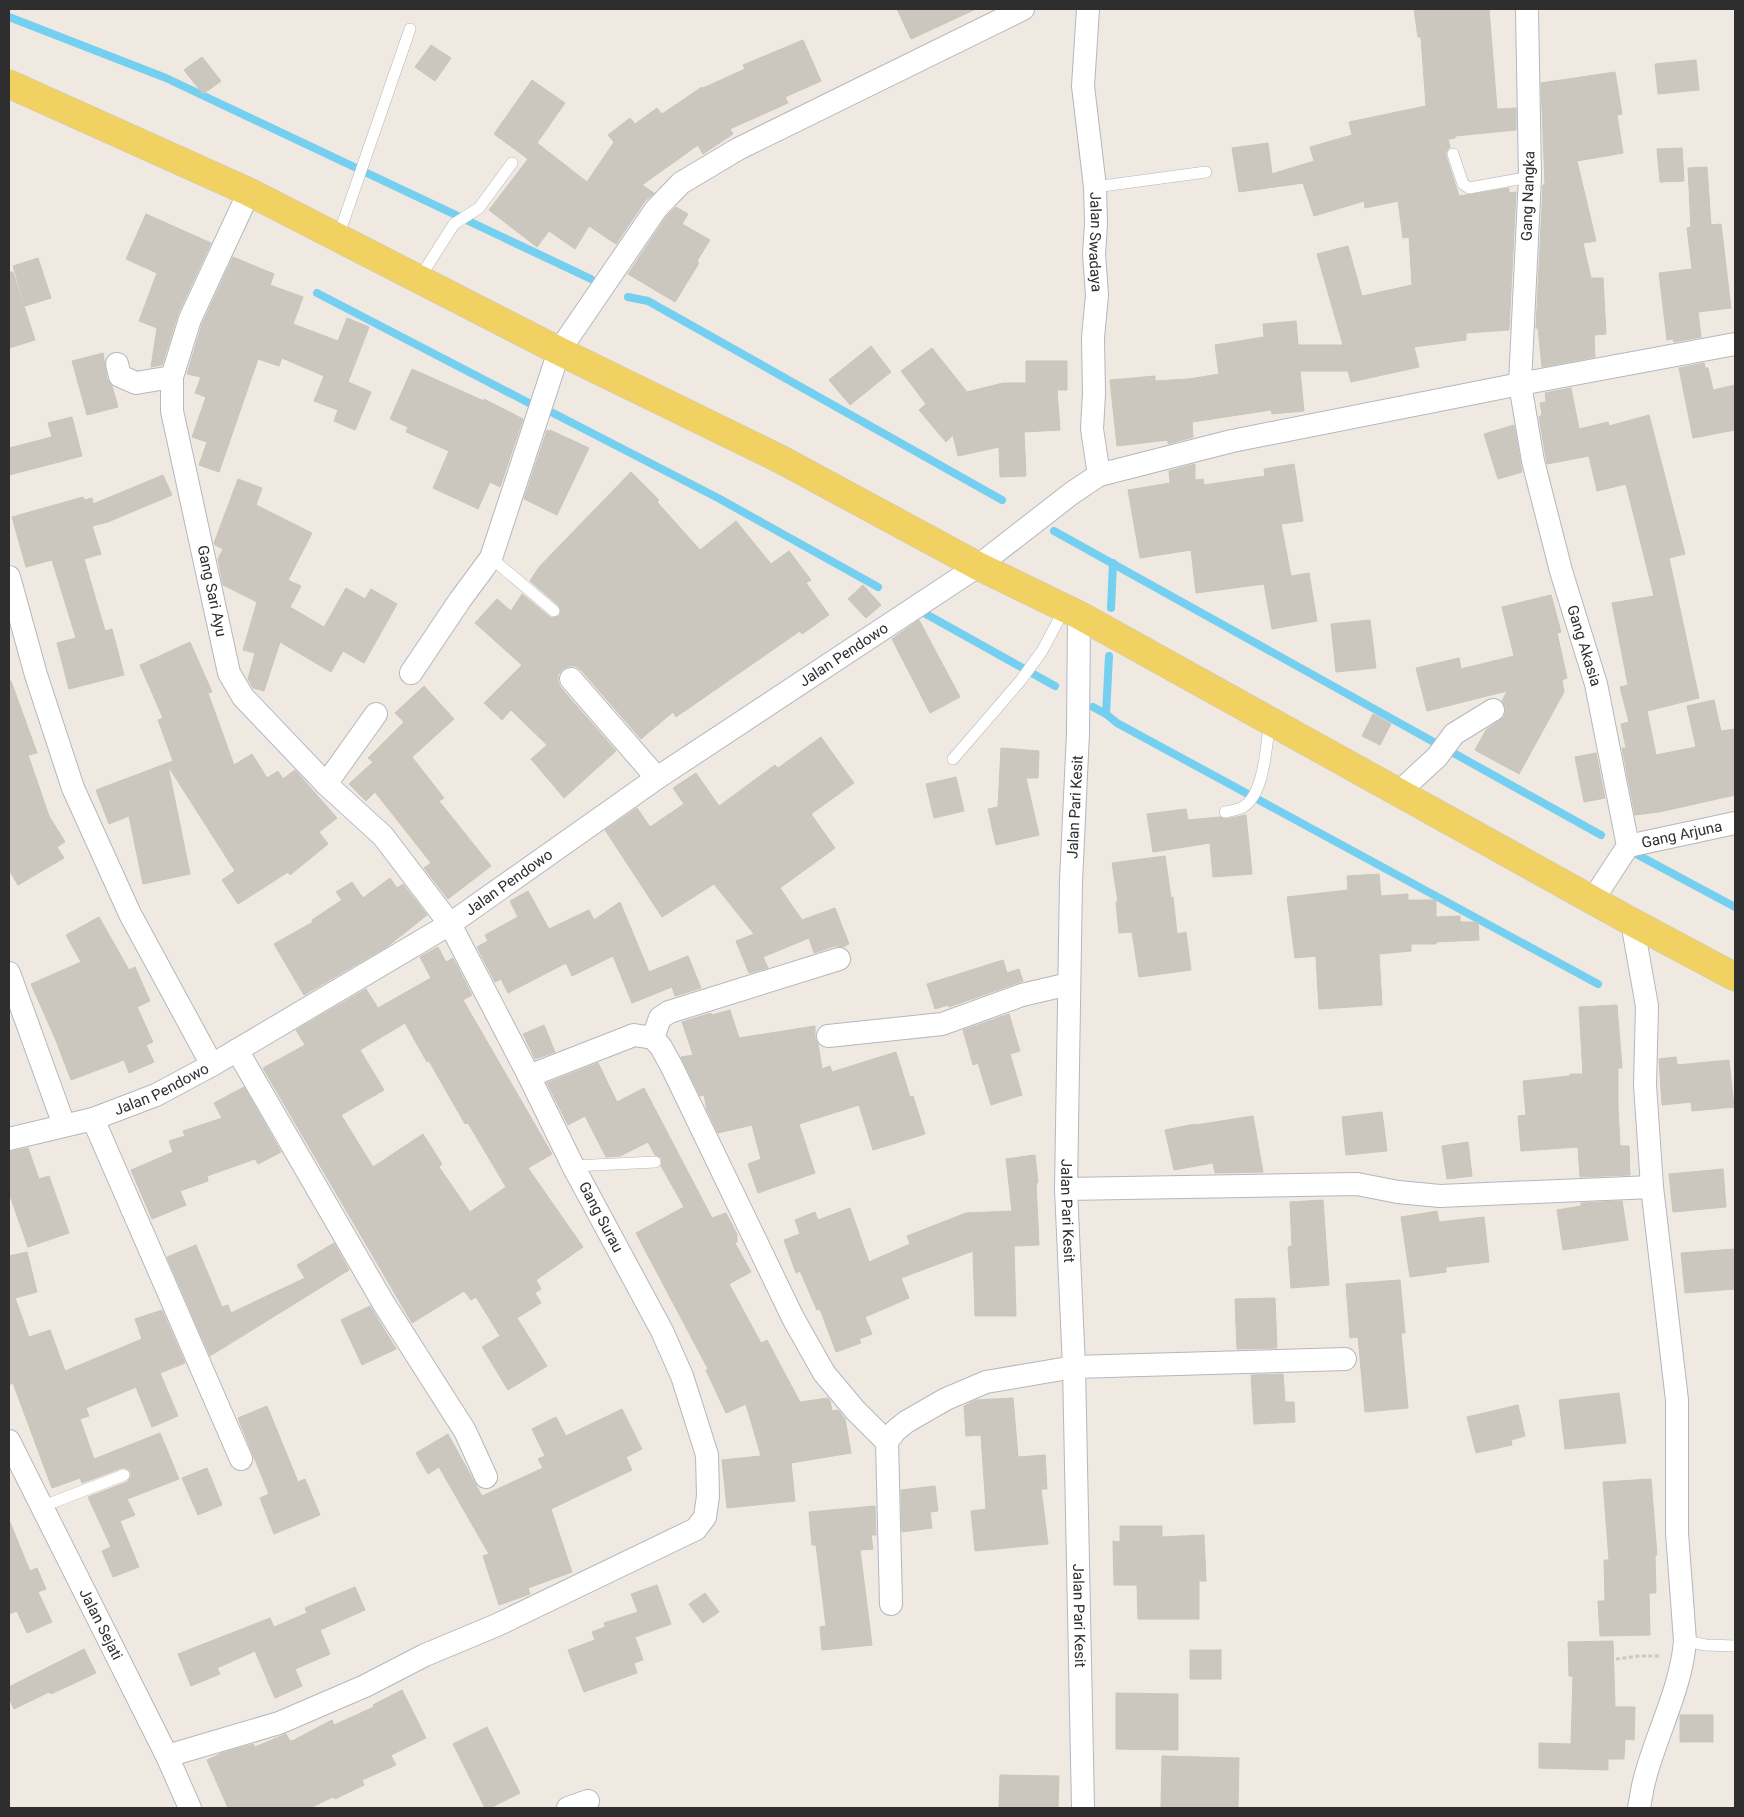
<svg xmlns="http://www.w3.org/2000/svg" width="1744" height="1817" font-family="Roboto,sans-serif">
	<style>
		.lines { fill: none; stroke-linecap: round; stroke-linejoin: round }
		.stream { stroke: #75cff0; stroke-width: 8 }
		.building { fill: #cbc7bf; stroke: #cbc5ba; fill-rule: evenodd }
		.lane-casing { stroke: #b4b7c1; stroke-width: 12 }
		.street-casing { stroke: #b4b7c1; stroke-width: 24 }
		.primary-casing { stroke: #c9c9c9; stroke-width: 29 }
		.path { stroke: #c9c9c9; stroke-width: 3; stroke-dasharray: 4 2.5; stroke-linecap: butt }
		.lane { stroke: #fff; stroke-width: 11 }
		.street { stroke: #fff; stroke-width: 22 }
		.primary { stroke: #f2d163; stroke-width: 28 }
		.labels { text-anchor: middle; stroke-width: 4; stroke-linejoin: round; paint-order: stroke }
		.street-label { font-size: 15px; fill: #2e2e2e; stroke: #fff }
	</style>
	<rect width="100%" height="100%" fill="#efe9e1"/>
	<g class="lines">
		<g class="stream">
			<polyline points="9,17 166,78 591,279"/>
			<polyline points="317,293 529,403"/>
			<polyline points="628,297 648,301 1002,500"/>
			<polyline points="553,413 718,498 878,587"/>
			<polyline points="1054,531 1601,835"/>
			<polyline points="1111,608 1113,563"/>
			<polyline points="917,609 1055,686"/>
			<polyline points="1109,656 1106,714 1117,723 1598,984"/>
			<polyline points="1093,707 1106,714"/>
			<polyline points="1638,855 1735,907"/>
		</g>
	</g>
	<g class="building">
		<polygon points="897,9 976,9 911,39"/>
		<polygon points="1414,9 1489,9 1497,109 1516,108 1516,130 1455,136 1455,138 1448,139 1450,147 1446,152 1446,156 1459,196 1509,188 1509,193 1516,192 1509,330 1466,333 1466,340 1414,347 1419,367 1351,382 1348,371 1300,371 1304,411 1272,414 1271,410 1192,422 1193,437 1168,444 1168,440 1117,446 1110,380 1155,376 1155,381 1189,379 1219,374 1215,345 1264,337 1263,324 1296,321 1298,345 1343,345 1317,254 1348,246 1362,296 1412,285 1409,237 1403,238 1398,201 1365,208 1364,201 1314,216 1303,183 1239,192 1232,148 1268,143 1272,174 1314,161 1310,147 1352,135 1349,122 1426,106 1421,37 1418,37"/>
		<polygon points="803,40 821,81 785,97 788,103 730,129 733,134 703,154 698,145 642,185 654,193 645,201 616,244 589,226 575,249 549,231 537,247 489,210 528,159 494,134 532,80 565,103 537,143 587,182 614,142 608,135 630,118 635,124 657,108 662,114 702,87 703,88 745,69 743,65"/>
		<polygon points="431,45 451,58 435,81 415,67"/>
		<polygon points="202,57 221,81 203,94 184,70"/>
		<polygon points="1696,60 1699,90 1658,94 1655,64"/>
		<polygon points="1615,72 1622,114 1617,115 1623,153 1577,161 1596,241 1583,243 1591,278 1603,278 1606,334 1594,335 1595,357 1542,367 1538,328 1536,328 1543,185 1545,185 1541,83"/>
		<polygon points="1682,148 1684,181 1660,182 1657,149"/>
		<polygon points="1707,167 1711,225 1721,224 1731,308 1698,312 1701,337 1674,342 1673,339 1667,340 1659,273 1692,269 1687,228 1691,227 1688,168"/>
		<polygon points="676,207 688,214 682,224 710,240 697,261 699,263 675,302 628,274 666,217"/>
		<polygon points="146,214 211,243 178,314 162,365 151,367 157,328 139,321 157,273 126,259"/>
		<polygon points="233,257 274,274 270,285 303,297 293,324 338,341 347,318 369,327 348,382 371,392 355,430 334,421 338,410 314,401 324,376 282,358 279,366 258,359 219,472 199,465 207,442 192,437 206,397 195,393 201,377 187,374 202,324"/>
		<polygon points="38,258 51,298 25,306 13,266"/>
		<polygon points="9,272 13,272 35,340 9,348"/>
		<polygon points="871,346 891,372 850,405 829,380"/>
		<polygon points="932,348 967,392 1003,383 1026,383 1026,361 1067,361 1067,390 1057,390 1060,430 1024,432 1026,476 1000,477 999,447 958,456 953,435 946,442 919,410 926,404 901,371"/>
		<polygon points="103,353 107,379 112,386 118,407 87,415 72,361"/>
		<polygon points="1704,363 1705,368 1708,368 1713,390 1735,385 1735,430 1693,438 1679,368"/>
		<polygon points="412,369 484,401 484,399 523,419 500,487 490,482 478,509 433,488 449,451 406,432 408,427 390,419"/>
		<polygon points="1571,388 1579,429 1608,422 1609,426 1649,415 1685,554 1669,558 1699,698 1647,711 1656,755 1696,747 1687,706 1714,700 1721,731 1735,729 1735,795 1659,812 1635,815 1622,748 1626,748 1621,724 1629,722 1620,687 1628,685 1612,603 1654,596 1626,484 1597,491 1589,456 1547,464 1539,417 1542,415 1540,403 1546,402 1545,393"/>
		<polygon points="72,417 82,456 9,475 9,448 52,437 48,423"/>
		<polygon points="1514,425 1522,472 1498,479 1484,434"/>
		<polygon points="547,430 550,432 550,430 589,448 557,515 524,499"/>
		<polygon points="1195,464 1195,480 1203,479 1204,485 1265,476 1264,469 1294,464 1303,521 1281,524 1291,576 1309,573 1317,621 1272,629 1264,584 1196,593 1191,550 1140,558 1128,490 1170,483 1169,471"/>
		<polygon points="631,472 659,500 657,502 700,550 736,521 771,564 789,551 811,580 806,583 829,615 802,634 800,631 676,717 673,712 641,739 581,670 575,666 569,666 563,669 558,675 558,682 561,688 616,751 564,798 531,759 547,745 511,710 502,720 484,703 522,665 475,623 497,599 511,611 522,594 550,617 553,618 559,616 561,612 559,606 530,581 539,567"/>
		<polygon points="163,475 172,495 108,522 92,526 101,554 84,559 105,631 112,629 124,675 69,689 57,643 76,638 52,560 26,567 12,517 83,497 84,500 92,498 93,504"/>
		<polygon points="238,479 262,488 256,505 312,533 288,580 301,586 290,607 324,627 346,588 365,599 371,589 397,604 364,663 343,651 331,672 280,642 264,691 253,688 248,679 255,653 243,650 257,602 223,585 218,559 223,549 215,545 214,543"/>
		<polygon points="863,585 881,605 866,618 848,599"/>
		<polygon points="1551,595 1561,632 1557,633 1567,678 1562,680 1564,692 1519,774 1475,750 1486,730 1504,717 1506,709 1502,701 1507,691 1427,711 1416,668 1459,658 1461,669 1514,656 1502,607"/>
		<polygon points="919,620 960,697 930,713 892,639"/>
		<polygon points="1370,620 1376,668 1336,672 1331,624"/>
		<polygon points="190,642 212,692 208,693 234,765 252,754 267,778 278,771 283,779 295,770 337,818 319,832 328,844 290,875 288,872 238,904 222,880 235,871 168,766 190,874 143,884 129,816 109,824 96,790 173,761 158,720 163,718 140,665"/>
		<polygon points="9,681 11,681 37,753 28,755 49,816 65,842 57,847 64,858 18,885 9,870"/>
		<polygon points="424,686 454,719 412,757 444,798 439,801 491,866 448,899 424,868 431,863 375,792 366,801 349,784 373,762 368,758 404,722 395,713"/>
		<polygon points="1373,714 1391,724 1380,745 1362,736"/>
		<polygon points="821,737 854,783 811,814 835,848 780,888 802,920 835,908 849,944 843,947 835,946 814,953 809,938 763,957 768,968 749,973 736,941 754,934 714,884 662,917 605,830 637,808 650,827 684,804 673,788 696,773 719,806 775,765 778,768"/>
		<polygon points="1001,748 1039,751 1038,778 1026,778 1039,835 996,845 988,809 998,807"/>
		<polygon points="1596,753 1605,798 1584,802 1575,757"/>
		<polygon points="956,777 964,811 934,818 926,784"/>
		<polygon points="1186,809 1188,820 1220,817 1226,819 1246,815 1252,874 1213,877 1210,843 1153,852 1147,814"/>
		<polygon points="1165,856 1171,898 1173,897 1177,934 1186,932 1191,970 1139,977 1132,932 1119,933 1116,902 1118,902 1112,863"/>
		<polygon points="1379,874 1381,896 1408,894 1408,900 1436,900 1436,917 1460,916 1460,922 1478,922 1479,940 1436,942 1436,944 1411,944 1411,951 1379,954 1382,1005 1319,1009 1316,956 1295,958 1287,897 1348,890 1347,876"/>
		<polygon points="390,878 397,888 403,884 427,915 388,946 304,995 274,944 313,922 312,920 342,900 336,892 352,882 363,898"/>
		<polygon points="528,891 549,929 589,910 594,920 620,902 649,972 688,956 701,988 675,996 672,987 632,1003 613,956 572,976 566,963 508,993 501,979 495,982 477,947 488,941 485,935 518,917 510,901"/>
		<polygon points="99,917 129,970 135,967 150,1001 137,1007 153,1042 146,1045 154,1062 129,1073 124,1060 71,1080 55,1038 31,984 81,962 66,935"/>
		<path d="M438,947L446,962L453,958L472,995L463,1000L552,1154L528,1168L583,1247L536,1280L541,1289L535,1293L541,1303L517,1318L547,1366L508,1390L482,1347L500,1336L476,1297L471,1300L464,1291L412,1323L263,1068L305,1045L296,1030L366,989L378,1008L431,978L420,957ZM405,1023L427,1062L429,1061L465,1124L468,1123L506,1187L470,1212L439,1167L442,1164L423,1134L373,1167L341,1115L384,1090L360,1050Z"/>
		<polygon points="1003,960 1007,973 1019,969 1023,981 949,1007 948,1005 935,1009 927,984"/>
		<polygon points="1617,1005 1622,1068 1618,1068 1618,1107 1620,1146 1629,1146 1630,1175 1580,1177 1578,1147 1521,1151 1518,1116 1526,1115 1523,1081 1570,1076 1570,1074 1583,1074 1579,1007"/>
		<polygon points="730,1010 739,1038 815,1026 815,1038 818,1044 822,1069 830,1066 832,1072 896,1052 910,1097 913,1096 925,1134 873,1150 859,1105 799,1124 815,1173 758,1193 748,1164 761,1159 752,1125 718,1133 707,1110 704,1095 700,1096 681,1057 693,1055 682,1022 711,1013 712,1015"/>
		<polygon points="1009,1014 1020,1051 1010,1054 1022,1095 991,1105 978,1063 973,1065 963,1030"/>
		<polygon points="544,1025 555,1052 535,1059 523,1034"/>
		<polygon points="1676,1057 1677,1065 1729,1060 1734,1107 1692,1111 1691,1102 1662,1105 1659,1059"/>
		<polygon points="598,1063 617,1102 644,1088 712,1218 726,1213 737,1234 737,1242 735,1243 751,1272 729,1284 761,1343 767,1340 800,1402 828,1398 830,1401 832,1411 838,1410 845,1419 851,1453 791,1463 795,1501 727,1508 722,1460 761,1456 746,1404 726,1413 706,1370 708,1369 636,1233 684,1207 661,1166 662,1158 655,1155 648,1142 620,1156 606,1157 585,1116 568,1125 547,1083"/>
		<polygon points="244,1087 281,1152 258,1164 255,1159 207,1176 208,1181 180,1191 186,1205 152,1219 131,1170 173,1152 169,1141 185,1136 183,1131 222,1118 214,1103"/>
		<polygon points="1382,1112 1387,1151 1346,1155 1342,1117"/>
		<polygon points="1253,1116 1263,1172 1215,1173 1213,1163 1174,1170 1165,1130 1195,1124 1196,1125"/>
		<polygon points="1468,1142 1472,1176 1447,1179 1442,1146"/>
		<polygon points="28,1148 39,1179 49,1176 69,1233 28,1247 9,1193 9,1152"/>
		<polygon points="1035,1155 1038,1183 1036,1183 1039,1245 1014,1246 1016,1316 975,1316 973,1251 901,1278 909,1298 865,1317 872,1334 859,1339 861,1343 836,1352 820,1309 817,1310 800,1271 796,1273 784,1240 800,1234 795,1220 815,1212 818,1220 850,1208 869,1262 910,1244 907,1236 966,1213 1012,1211 1006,1159"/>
		<polygon points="1723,1169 1726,1207 1673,1212 1669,1174"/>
		<polygon points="1323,1200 1329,1285 1291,1288 1288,1247 1292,1246 1290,1202"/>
		<polygon points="1622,1201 1628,1240 1563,1250 1557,1210 1581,1206 1581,1203"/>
		<polygon points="1437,1211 1439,1222 1484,1217 1489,1262 1446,1267 1446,1272 1410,1277 1401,1217"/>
		<polygon points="334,1243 349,1270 210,1356 167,1257 196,1245 222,1307 228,1305 231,1313 305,1278 297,1265"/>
		<polygon points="1735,1249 1735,1289 1685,1293 1681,1253"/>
		<polygon points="27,1252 37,1292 15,1298 29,1337 50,1330 65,1371 142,1339 135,1319 162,1310 185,1363 160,1373 178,1416 152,1427 136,1387 86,1408 89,1416 80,1419 94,1459 160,1433 179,1479 127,1499 135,1515 120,1521 139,1567 113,1577 102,1551 111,1547 88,1497 127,1482 131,1477 131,1472 126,1468 122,1468 82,1483 80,1478 52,1488 13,1383 9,1385 9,1256"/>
		<polygon points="1400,1280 1405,1333 1401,1333 1408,1408 1365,1412 1358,1337 1350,1338 1346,1284"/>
		<polygon points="1275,1298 1277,1348 1237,1349 1235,1299"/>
		<polygon points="370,1306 396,1349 362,1365 341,1320"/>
		<polygon points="1283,1374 1285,1402 1294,1402 1295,1422 1254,1424 1251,1375"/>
		<polygon points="1619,1393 1626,1443 1565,1449 1559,1400"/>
		<polygon points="1013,1398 1018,1457 1045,1455 1047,1489 1041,1489 1048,1544 975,1551 971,1511 986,1509 981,1435 966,1436 964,1406 976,1400"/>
		<polygon points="1518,1405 1525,1436 1511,1440 1512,1445 1476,1453 1467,1417"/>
		<polygon points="267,1406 298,1482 305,1479 320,1515 274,1534 260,1498 269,1494 238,1418"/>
		<polygon points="622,1409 642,1449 626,1457 632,1470 551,1509 572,1572 528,1588 530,1594 499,1605 483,1556 489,1554 439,1467 428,1474 416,1453 448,1434 482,1496 543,1468 538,1459 545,1456 532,1429 556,1417 566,1436"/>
		<polygon points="207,1468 222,1505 198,1515 182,1478"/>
		<polygon points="1651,1479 1657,1555 1655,1555 1656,1593 1649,1593 1650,1635 1600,1636 1598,1601 1605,1601 1604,1560 1609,1560 1603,1482"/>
		<polygon points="935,1486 938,1511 930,1512 932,1528 902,1532 901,1490"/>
		<polygon points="875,1506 876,1535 871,1535 873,1549 860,1550 872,1645 822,1650 820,1627 826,1626 816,1545 812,1545 809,1512"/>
		<polygon points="9,1520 30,1571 37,1568 46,1589 38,1592 52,1622 27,1633 17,1611 9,1614"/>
		<polygon points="1120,1526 1162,1526 1162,1537 1204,1535 1206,1581 1199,1581 1199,1619 1138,1619 1137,1585 1114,1585 1113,1541 1120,1542"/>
		<polygon points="657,1585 671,1624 635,1637 643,1660 634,1663 637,1673 584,1692 568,1650 595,1640 592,1632 605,1627 604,1623 638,1612 631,1594"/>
		<polygon points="355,1587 365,1610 320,1630 330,1654 295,1669 302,1686 275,1698 255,1651 217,1668 220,1674 191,1686 178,1654 270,1618 274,1627 307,1613 305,1608"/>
		<polygon points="705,1593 719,1612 703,1623 689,1604"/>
		<polygon points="1613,1641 1615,1707 1635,1707 1634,1740 1625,1739 1624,1759 1608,1759 1608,1770 1539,1768 1539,1743 1571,1744 1573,1676 1569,1676 1568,1642"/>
		<polygon points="84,1649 96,1673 51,1694 49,1692 14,1709 9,1698 9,1687"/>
		<rect x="1190" y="1650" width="31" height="29"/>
		<polygon points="402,1690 426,1738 391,1755 396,1765 362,1780 364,1785 335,1799 333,1797 310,1808 228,1808 207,1760 222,1753 253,1744 255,1747 286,1734 290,1741 294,1740 332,1720 334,1725 374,1707 373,1705"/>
		<polygon points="1116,1693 1178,1694 1178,1750 1116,1749"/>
		<rect x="1680" y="1715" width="33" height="27"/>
		<polygon points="487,1727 520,1793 490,1808 485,1808 453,1744"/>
		<polygon points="1162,1756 1239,1758 1238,1808 1161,1808"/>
		<polygon points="1000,1775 1059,1776 1058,1808 999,1808"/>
	</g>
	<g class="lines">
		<g class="lane-casing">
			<g id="lane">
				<polyline points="1453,154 1463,184 1469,188 1530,177"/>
				<polyline points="1095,187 1206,172"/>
				<polyline points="338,237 410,29"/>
				<polyline points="419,279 454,224 479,208 512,163"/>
				<polyline points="491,558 554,611"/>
				<polyline points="953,759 1021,680 1042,651 1065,608"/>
				<path d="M1225,812C1230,811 1236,810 1241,808C1265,797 1266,744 1270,721"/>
				<polyline points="573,1166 655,1162"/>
				<polyline points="41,1507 124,1475"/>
				<polyline points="1685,1641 1706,1645 1735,1646"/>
			</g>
		</g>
		<g class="street-casing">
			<g id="street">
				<path id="s1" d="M1088,9L1083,86L1095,187L1096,224L1094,254L1097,295L1093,338L1094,394L1092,429L1099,475"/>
				<path id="s2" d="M1527,9L1530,177L1520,384L1533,461L1561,571L1596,684L1628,846L1592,901"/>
				<polyline points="117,364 120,376 136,383 172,377"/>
				<polyline points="9,577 36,675 73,788 130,914 212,1065"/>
				<path id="s3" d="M1079,615L1078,733L1071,881L1066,1189L1074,1367L1083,1808"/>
				<polyline points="411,673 460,600 491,558 559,351 656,209 681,183 738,149 1023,9"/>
				<polyline points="571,679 657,778"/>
				<polyline points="326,784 376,714"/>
				<polyline points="1399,792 1437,757 1454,734 1493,710"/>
				<path id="s4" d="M1628,846L1735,823"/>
				<path d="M1632,922L1647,1006L1645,1085L1652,1187L1677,1400V1533L1685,1641C1681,1689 1657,1732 1645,1778C1642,1788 1641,1798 1639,1808"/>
				<polyline points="9,973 64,1125"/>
				<polyline points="828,1036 942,1024 1022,995 1069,984"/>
				<polyline points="653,1038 660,1018 669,1012 839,959"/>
				<polyline points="237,1050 384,1304 465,1431 486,1477"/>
				<polyline points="529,1076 634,1035 653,1038 661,1047 672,1067 793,1318 824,1373 855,1410 887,1442"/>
				<polyline points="93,1119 241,1459"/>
				<path id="s5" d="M9,1139L93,1119L156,1095L212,1065L450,924L657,778L978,566L1072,493L1099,475L1232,441L1520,384L1735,344"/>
				<polyline points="1066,1189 1357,1184 1398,1192 1440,1196 1652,1187"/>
				<path id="s6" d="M9,1441L167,1756L190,1808"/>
				<polyline points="891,1604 887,1442 895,1431 906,1422 946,1399 986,1382 1074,1367 1345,1359"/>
				<polyline points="167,1756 279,1723 365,1686 425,1655 497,1625 696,1529 705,1517 708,1496 707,1455 682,1376 662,1331 573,1166 529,1076 450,924 383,836 326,784 243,697 229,673 172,411 172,377 190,319 249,192"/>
				<polyline points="568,1808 588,1801"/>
			</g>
		</g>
		<g class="primary-casing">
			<polyline id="primary" points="9,84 249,192 559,351 782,460 978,566 1079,615 1632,922 1735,977"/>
		</g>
		<polyline class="path" points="1616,1659 1639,1656 1660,1656"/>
		<use href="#lane" class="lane"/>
		<use href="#street" class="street"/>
		<use href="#primary" class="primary"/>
	</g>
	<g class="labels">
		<g class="street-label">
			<text transform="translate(1528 196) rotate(-88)" y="5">Gang Nangka</text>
			<text dy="5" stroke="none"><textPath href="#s1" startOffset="234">Jalan Swadaya</textPath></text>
			<text transform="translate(212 591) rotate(78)" y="5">Gang Sari Ayu</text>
			<text dy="5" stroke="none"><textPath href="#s2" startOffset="645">Gang Akasia</textPath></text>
			<text dy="5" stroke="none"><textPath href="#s5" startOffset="971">Jalan Pendowo</textPath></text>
			<text transform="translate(1075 807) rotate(-87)" y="5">Jalan Pari Kesit</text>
			<text dy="5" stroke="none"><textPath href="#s4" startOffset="55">Gang Arjuna</textPath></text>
			<text dy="5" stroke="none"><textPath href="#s5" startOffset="566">Jalan Pendowo</textPath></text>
			<text dy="5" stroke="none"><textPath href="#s5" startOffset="161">Jalan Pendowo</textPath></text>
			<text dy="5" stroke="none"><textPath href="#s3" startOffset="596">Jalan Pari Kesit</textPath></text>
			<text transform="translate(601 1217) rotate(62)" y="5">Gang Surau</text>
			<text dy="5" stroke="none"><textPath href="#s3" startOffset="1001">Jalan Pari Kesit</textPath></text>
			<text dy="5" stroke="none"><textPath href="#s6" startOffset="205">Jalan Sejati</textPath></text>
		</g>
	</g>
	<rect width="1744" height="1817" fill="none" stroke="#2e2e2e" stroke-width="20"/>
</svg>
